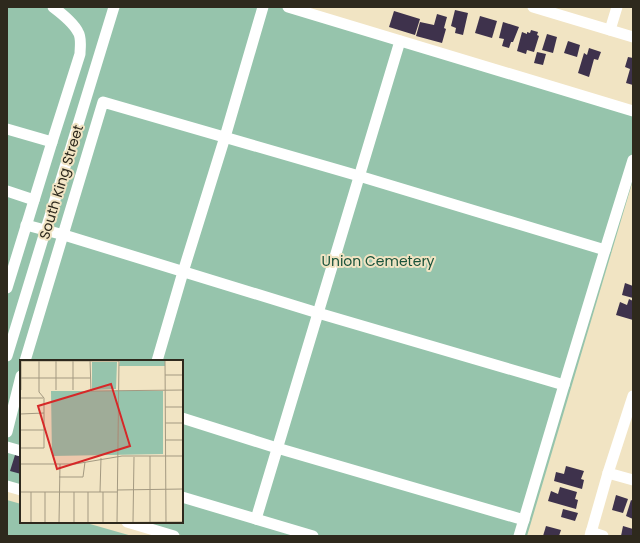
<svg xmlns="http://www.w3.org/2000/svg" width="640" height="543" font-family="Poppins,sans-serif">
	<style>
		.green { fill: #96c4ac }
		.building { fill: #3e324c }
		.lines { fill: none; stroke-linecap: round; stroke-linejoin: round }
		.minor { stroke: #fff; stroke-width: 11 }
		.labels { text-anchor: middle; stroke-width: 4; stroke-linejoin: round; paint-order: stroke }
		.street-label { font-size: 14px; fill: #2e291d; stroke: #f1e4c3 }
		.park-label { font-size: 14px; fill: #19523a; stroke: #f1e4c3 }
		.inset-road { fill: none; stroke: #a39981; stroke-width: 1 }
		.view { fill: #d62828; fill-opacity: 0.15; stroke: #d62828; stroke-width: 2 }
		.inset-edge { fill: none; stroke: #2e291d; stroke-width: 2 }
	</style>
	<rect width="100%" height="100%" fill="#f1e4c3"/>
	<g class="green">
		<polygon points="7,7 301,7 633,110 633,180 527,536 184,536 138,522 182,522 182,361 21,361 21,486 7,482"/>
		<polygon points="7,500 21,504 21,522 83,522 132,536 7,536"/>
	</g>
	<g class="building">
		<polygon points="455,10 468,13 463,35 455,33 456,28 451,26"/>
		<polygon points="394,11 420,19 415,35 389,27"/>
		<polygon points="437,14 447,17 444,28 446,29 442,43 416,36 420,22 434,25"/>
		<polygon points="480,16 497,21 492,38 475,33"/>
		<polygon points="503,22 519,27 513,42 511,42 509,48 502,46 504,39 499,38"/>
		<polygon points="531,30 538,32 537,35 539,36 534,52 527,50 526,54 517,51 522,32 527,34 527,32 530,33"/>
		<polygon points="547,34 557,37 553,53 542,50"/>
		<polygon points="568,41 580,45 577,57 564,53"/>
		<polygon points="589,48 601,52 598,60 594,59 589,77 578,73 584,53 587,55"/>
		<polygon points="537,52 546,54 543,65 534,63"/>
		<polygon points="628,57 633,58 633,85 626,83 630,69 625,67"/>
		<polygon points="625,283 633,286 633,298 622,295"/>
		<polygon points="629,299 633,301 633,320 616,315 620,302 627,305"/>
		<polygon points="15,455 21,456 21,474 10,471"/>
		<polygon points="566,466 584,471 581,479 584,480 582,489 554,481 556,472 564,474"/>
		<polygon points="560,487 577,492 575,499 578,500 576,509 548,501 551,491 558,494"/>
		<polygon points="616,495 628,499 623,513 612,510"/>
		<polygon points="631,500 633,501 633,519 626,516"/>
		<polygon points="563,509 578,513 575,521 561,517"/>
		<polygon points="546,526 561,530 559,536 543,536"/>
		<polygon points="623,526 633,529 632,536 621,536"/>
	</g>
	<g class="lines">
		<g class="minor">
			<polyline points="288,7 633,111"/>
			<polyline points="533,7 633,37"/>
			<polyline points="610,30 617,7"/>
			<polyline points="7,129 52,142"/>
			<polyline points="7,191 34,200"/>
			<polyline points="26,225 64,235 318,313 564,385"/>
			<path d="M7,288L52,142L80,54C80,47 82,38 78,32C73,22 61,13 53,7"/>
			<polyline points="7,356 114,7"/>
			<polyline points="25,361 103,102 359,176 605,250 633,160"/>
			<polyline points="157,361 183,272 225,137 263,7"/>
			<polyline points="182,418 277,448 524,520"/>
			<polyline points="7,432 21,376"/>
			<polyline points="7,447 21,451"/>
			<polyline points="608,473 633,480"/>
			<polyline points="7,486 21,490"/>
			<polyline points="182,497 313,536"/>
			<polyline points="256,519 400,41"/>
			<polyline points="127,522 174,536"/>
			<polyline points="591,532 603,536"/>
			<polyline points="519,536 564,385 605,250"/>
			<polyline points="590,536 608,473 633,396"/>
		</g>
	</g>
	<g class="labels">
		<g class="street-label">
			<text transform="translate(61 182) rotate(-73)" y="5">South King Street</text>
		</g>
		<g class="park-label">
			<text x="378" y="266">Union Cemetery</text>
		</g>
	</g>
	<g transform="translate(20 360)">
		<rect width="163" height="163" fill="#f1e4c3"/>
		<path d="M100,0H145V6H99ZM72,2H97L96,29L72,30ZM31,31H143V94L32,96Z" fill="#96c4ac"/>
		<path class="inset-road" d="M70,0L71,31L163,30M145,0L146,163M0,1H99M145,15H163M0,18H70M1,30V1M36,30V1M53,30V1M0,38H23M145,47H163M0,54L24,53M145,63H163M0,70H24M146,80H163M0,88H24V38L19,32V0M0,104H55L102,96H163M39,117H63L65,102M97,130L163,129M0,132H97M80,132L81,98M113,162L114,97M130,162V96M163,162V96M11,163V132M25,163V132M34,163L163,162M39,163L40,104M54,163V132M68,163V132M83,163V132M97,163L99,0"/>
		<path class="view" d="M91,24L110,86L37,109L18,46Z"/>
		<rect width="163" height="163" class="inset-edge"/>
	</g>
	<rect width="640" height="543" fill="none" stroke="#2e291d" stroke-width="16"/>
</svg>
